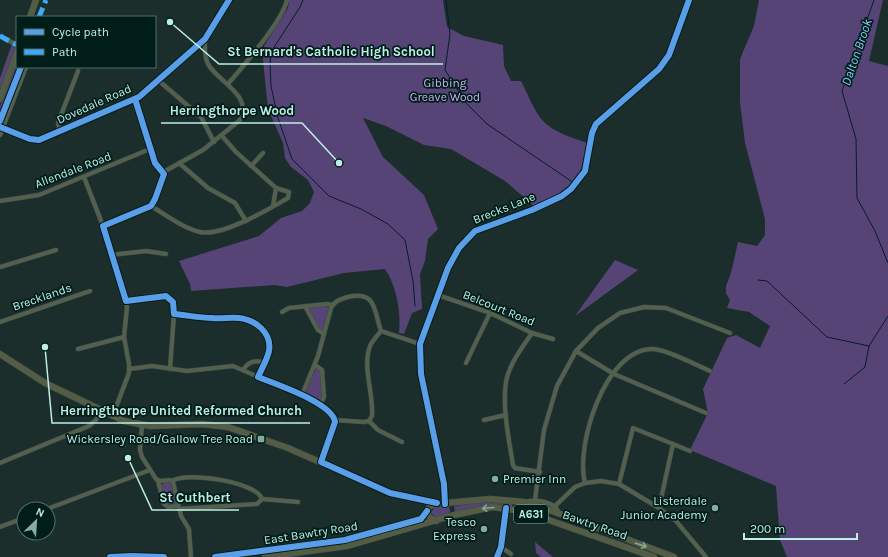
<svg xmlns="http://www.w3.org/2000/svg" width="888" height="557" font-family="Karla,sans-serif">
	<style>
		.green { fill: #574476 }
		.lines { fill: none; stroke-linecap: round; stroke-linejoin: round }
		.stream { stroke: #021d2e; stroke-width: 1 }
		.street-casing { stroke: #374b48; stroke-width: 5 }
		.secondary-casing { stroke: #374b48; stroke-width: 6 }
		.primary-casing { stroke: #374b48; stroke-width: 7 }
		.street { stroke: #545f4e; stroke-width: 4 }
		.secondary { stroke: #525c45; stroke-width: 5.5 }
		.primary { stroke: #545c45; stroke-width: 6 }
		.quiet { stroke: #3fa9f5; stroke-width: 5; stroke-dasharray: 10 5; stroke-linecap: butt }
		.cycleway-casing { stroke: #001d19; stroke-width: 8 }
		.cycleway { stroke: #5a9eea; stroke-width: 6 }
		.oneway { stroke: #89a695 }
		.poi-dot { fill: #85aba4; stroke: #001d19; stroke-width: 1.5 }
		.labels { text-anchor: middle; stroke-width: 3.5; stroke-linejoin: round; paint-order: stroke }
		.shield { fill: #001d19; stroke: #85b0a8; stroke-width: 1 }
		.shield-label { font-size: 11px; font-weight: bold; fill: #beefe5 }
		.park-label { font-size: 12px; fill: #c9b0f2; stroke: #001d19 }
		.street-label { font-size: 12px; fill: #beefe5; stroke: #001d19 }
		.poi-label { font-size: 12px; fill: #beefe5; stroke: #001d19; text-anchor: end }
		.water-label { font-size: 13px; font-style: italic; fill: #87c8f8; stroke: #001d19 }
		.leader { fill: none; stroke: #beefe5; stroke-width: 1.5 }
		.callout-dot { fill: #beefe5; stroke: #001d19; stroke-width: 1.5 }
		.callout-label { font-size: 13px; text-anchor: middle; font-weight: bold; fill: #beefe5; stroke: #001d19; stroke-width: 3.5; stroke-linejoin: round; paint-order: stroke }
	</style>
	<rect width="100%" height="100%" fill="#1b2e2b"/>
	<g class="green">
		<path d="M289,0H443L447,27L464,36L503,45L504,66L511,81H521C527,92 532,106 539,116C549,131 572,138 588,143C580,184 572,190 534,206L505,181L451,149L424,145L386,126L363,118L383,157L424,195L438,229L428,239L425,261L420,274L422,309L412,313L404,334L399,333C401,312 397,287 385,269L344,273L287,287L275,285L191,291L190,284L179,261L259,236L281,218L302,211L310,203L314,192L308,180L291,167L285,158L283,143L268,109L263,60L264,46L288,8Z"/>
		<polygon points="759,0 883,0 869,61 888,66 888,557 787,557 780,540 776,486 690,450 708,413 703,389 727,338 736,335 760,348 770,326 749,312 727,308 730,300 726,293 726,286 731,273 738,242 757,246 765,235 765,219 745,143 740,102 740,59 754,26"/>
		<polygon points="12,44 16,49 0,91 0,78"/>
		<polygon points="17,60 17,67 24,67 3,122 0,123 0,106"/>
		<polygon points="615,260 638,270 575,316"/>
		<polygon points="325,306 329,308 323,330 321,331 308,308"/>
		<polygon points="316,368 321,370 322,397 321,400 306,395 305,392"/>
		<polygon points="170,481 176,503 176,504 166,505 160,485"/>
		<polygon points="486,502 512,503 512,507 485,505 455,512 454,506"/>
		<polygon points="435,506 449,506 450,511 449,514 435,517 431,513"/>
		<polygon points="535,542 553,557 541,557 536,553"/>
	</g>
	<g class="lines">
		<g class="stream">
			<polyline points="303,0 300,7 271,52 270,64 271,86 278,118 292,159 329,196 361,209 388,224 405,240 413,281 415,306"/>
			<polyline points="446,0 450,34 445,70 466,103 487,124 571,181"/>
			<polyline points="874,0 842,91 856,139 857,198 875,231 888,263"/>
			<polyline points="758,280 767,281 827,337 869,346"/>
			<polyline points="844,384 865,367 869,346 888,316"/>
		</g>
		<g class="street-casing">
			<g id="street">
				<polyline points="0,36 17,45"/>
				<polyline points="158,80 201,117 214,142"/>
				<path d="M228,84C243,66 282,22 287,0"/>
				<polyline points="135,99 155,163 164,174"/>
				<polyline points="0,127 30,139 39,140 139,97 205,39 229,0"/>
				<polyline points="60,132 58,123 78,71"/>
				<polyline points="0,135 26,67"/>
				<polyline points="179,163 208,188 235,203 246,221"/>
				<polyline points="251,166 263,153"/>
				<polyline points="84,177 103,226 127,307 124,337 129,364 129,373 113,415"/>
				<polyline points="0,201 39,195 150,149"/>
				<path d="M151,206C166,215 183,228 200,232C222,237 269,209 288,198L289,192L276,188L236,152L222,136"/>
				<polyline points="273,206 276,188"/>
				<path d="M103,226L151,206C160,195 158,180 167,170L203,150L240,120C254,96 217,81 208,64C204,57 205,48 205,39"/>
				<polyline points="111,255 146,251 166,254"/>
				<polyline points="0,267 56,250"/>
				<polyline points="438,295 490,313 532,333 553,339"/>
				<path d="M126,301C144,298 176,285 174,314L211,318L237,317L249,320L259,326L266,334L270,345L269,353L258,377"/>
				<polyline points="305,306 318,330 324,334"/>
				<polyline points="282,312 289,308 327,304 332,305"/>
				<polyline points="0,322 90,291"/>
				<path d="M532,333C522,348 509,364 506,382C502,407 509,440 513,465L515,468L540,472"/>
				<polyline points="78,349 124,337"/>
				<polyline points="576,351 614,374 706,413"/>
				<polyline points="466,363 490,313"/>
				<polyline points="315,365 322,370 324,397 320,405"/>
				<polyline points="129,369 152,366 187,371 233,366 317,402 335,420 321,462"/>
				<polyline points="170,369 174,314"/>
				<path d="M243,370C248,362 255,359 265,363"/>
				<path d="M302,395L318,356L331,308C334,301 341,299 348,297C377,290 374,312 381,331L420,344"/>
				<path d="M335,420L364,422L369,421L372,416C374,394 362,368 370,346C372,341 378,335 381,331"/>
				<polyline points="484,420 506,415"/>
				<polyline points="369,421 378,430 402,442"/>
				<polyline points="142,425 140,450 142,457 156,479 161,481 170,480 173,482 181,516 189,529 191,557"/>
				<polyline points="673,444 690,451"/>
				<polyline points="0,463 89,426 96,420 102,410"/>
				<polyline points="158,481 164,504 168,507 178,506"/>
				<path d="M172,481C186,471 257,482 262,499"/>
				<path d="M585,483C575,446 605,349 652,349C666,349 696,365 710,371"/>
				<polyline points="619,484 633,428 673,444 659,508"/>
				<polyline points="262,499 298,502"/>
				<polyline points="535,500 544,430 557,386 576,351 598,328 620,313 644,307 666,308 730,333"/>
				<path d="M525,502C535,499 556,501 559,514"/>
				<polyline points="555,506 575,487 585,483 601,481 619,484 659,508 676,521 706,557"/>
				<polyline points="47,509 150,470"/>
				<polyline points="179,509 257,504 262,499"/>
				<polyline points="0,527 24,518"/>
				<polyline points="501,547 511,554"/>
				<polyline points="497,557 501,547 506,508"/>
			</g>
		</g>
		<g class="secondary-casing">
			<polyline id="secondary" points="445,504 444,484 421,374 420,344 448,268 459,248 475,231 532,210 562,196 571,189 585,171 592,133 596,124 659,69 669,55 689,0"/>
		</g>
		<g class="primary-casing">
			<g id="primary">
				<polyline points="30,17 36,0"/>
				<polyline points="0,99 17,52"/>
				<polyline points="0,354 45,383 124,421 150,426 202,424 228,427 288,448 390,493 437,503"/>
				<polyline points="436,521 429,517 427,511 430,506 435,504 490,499 524,502 547,509 674,557"/>
				<polyline points="110,557 131,556 164,557"/>
				<polyline points="215,557 345,540 421,519 427,511"/>
				<polyline points="265,557 347,546 454,515 492,507 523,511 654,557"/>
			</g>
		</g>
		<use href="#street" class="street"/>
		<use href="#secondary" class="secondary"/>
		<use href="#primary" class="primary"/>
		<g class="quiet">
			<polyline points="39,17 46,0"/>
			<polyline points="0,36 17,45"/>
		</g>
		<g class="cycleway-casing">
			<g id="cycleway">
				<path d="M135,99L155,163L164,174L155,199L151,206L103,226L126,301L166,296L173,302L174,314C187,315 199,318 212,318C221,319 230,317 239,318C256,320 272,333 269,351C267,360 262,368 258,377C275,384 333,403 335,422L321,462L390,493L437,503"/>
				<polyline points="0,121 21,67"/>
				<polyline points="0,127 30,139 39,140 139,97 205,39 229,0"/>
				<polyline points="445,504 444,484 421,374 420,344 448,268 459,248 475,231 532,210 562,196 571,189 585,171 592,133 596,124 659,69 669,55 689,0"/>
				<polyline points="110,557 131,556 164,557"/>
				<polyline points="215,557 345,540 421,519 427,511"/>
				<polyline points="497,557 501,547 506,508"/>
			</g>
		</g>
		<use href="#cycleway" class="cycleway"/>
	</g>
	<defs><path id="oneway-shaft" d="M-6 0H5M1.5-3L5.5 0L1.5 3" fill="none" stroke-width="1.6" stroke-linecap="round" stroke-linejoin="round"/></defs>
	<g class="oneway">
		<use href="#oneway-shaft" transform="translate(488 508) rotate(175)"/>
		<use href="#oneway-shaft" transform="translate(641 545) rotate(19)"/>
	</g>
	<g class="poi-dot">
		<rect x="257" y="435" width="8" height="8" rx="2"/>
		<circle cx="495" cy="479" r="4"/>
		<circle cx="715" cy="508" r="4"/>
		<circle cx="484" cy="529" r="4"/>
	</g>
	<g class="labels">
		<rect class="shield" x="514" y="505" width="34" height="18" rx="3"/>
		<g class="shield-label">
			<text x="531" y="518">A631</text>
		</g>
		<g class="park-label">
			<text x="445" y="87">Gibbing<tspan x="445" dy="14">Greave Wood</tspan></text>
		</g>
		<g class="street-label">
			<text transform="translate(94 104) rotate(-24)" y="4">Dovedale Road</text>
			<text transform="translate(73 170) rotate(-21)" y="4">Allendale Road</text>
			<text transform="translate(504 208) rotate(-22)" y="4">Brecks Lane</text>
			<text transform="translate(42 297) rotate(-19)" y="4">Brecklands</text>
			<text transform="translate(499 308) rotate(22)" y="4">Belcourt Road</text>
			<text transform="translate(595 525) rotate(19)" y="4">Bawtry Road</text>
			<text transform="translate(311 533) rotate(-9)" y="4">East Bawtry Road</text>
		</g>
		<g class="poi-label">
			<text x="253" y="443">Wickersley Road/Gallow Tree Road</text>
			<text x="503" y="483" text-anchor="start">Premier Inn</text>
			<text x="707" y="505">Listerdale<tspan x="707" dy="14">Junior Academy</tspan></text>
			<text x="476" y="526">Tesco<tspan x="476" dy="14">Express</tspan></text>
		</g>
		<g class="water-label">
			<text transform="translate(856 52) rotate(-71)" y="5">Dalton Brook</text>
		</g>
	</g>
	<path class="leader" d="M170 22L219 64H443M339 163L302 123H161M45 347L52 423H310M128 458L152 510H239"/>
	<g class="callout-dot">
		<circle cx="170" cy="22" r="4"/>
		<circle cx="339" cy="163" r="4"/>
		<circle cx="45" cy="347" r="4"/>
		<circle cx="128" cy="458" r="4"/>
	</g>
	<g class="callout-label">
		<text x="331" y="56">St Bernard's Catholic High School</text>
		<text x="232" y="115">Herringthorpe Wood</text>
		<text x="181" y="415">Herringthorpe United Reformed Church</text>
		<text x="195" y="502">St Cuthbert</text>
	</g>
	<rect x="16" y="16" width="140" height="52" fill="#001d19" stroke="#4c716b"/>
	<rect x="24" y="29" width="20" height="6" fill="#5a9eea" stroke="#4c716b"/>
	<text x="52" y="36" font-size="12" fill="#beefe5">Cycle path</text>
	<rect x="24" y="49" width="20" height="6" fill="#3fa9f5" stroke="#4c716b"/>
	<text x="52" y="56" font-size="12" fill="#beefe5">Path</text>
	<g transform="translate(36 521) rotate(25)"><circle r="19" fill="#001d19" stroke="#4c716b"/>
	<path d="M0-3L7 15L0 10L-7 15Z" fill="#85aba4"/>
	<text y="-6" font-size="11" font-weight="bold" text-anchor="middle" fill="#beefe5">N</text>
	</g>
	<path d="M744 533v6h113v-6" fill="none" stroke="#beefe5" stroke-width="2"/>
	<text x="750" y="533" font-size="12" fill="#beefe5" stroke="#001d19" stroke-width="3" paint-order="stroke">200 m</text>
</svg>
